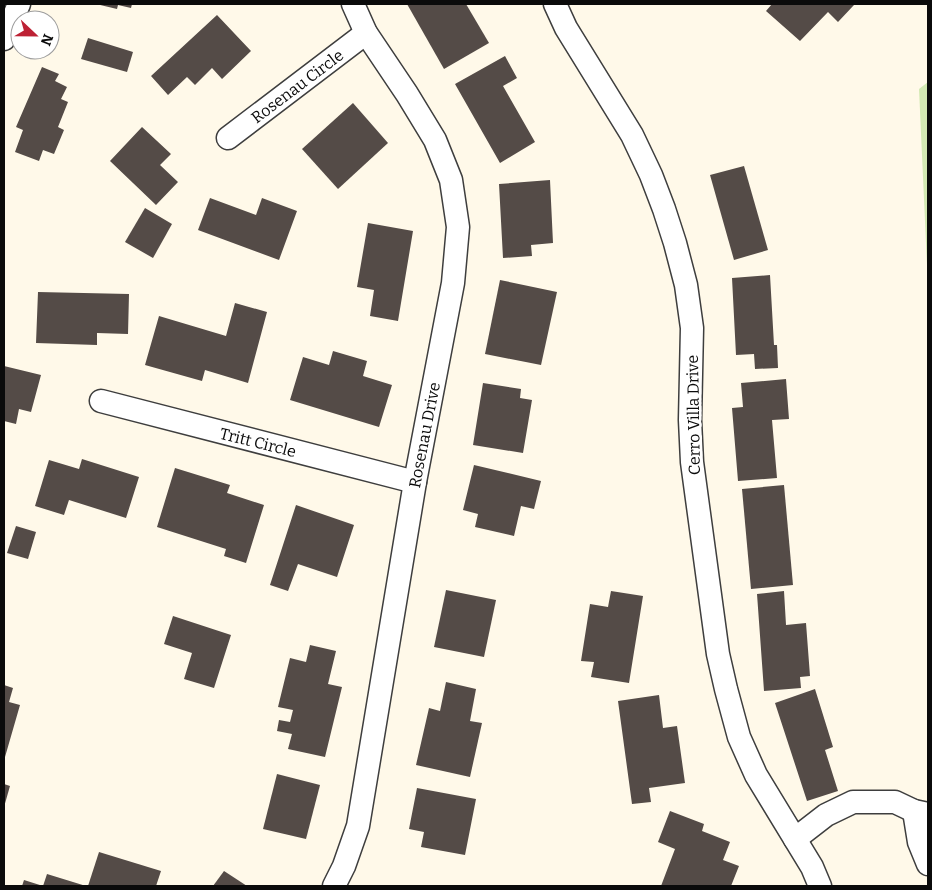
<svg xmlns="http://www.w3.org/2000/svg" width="932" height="890" font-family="Bitter,serif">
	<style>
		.green { fill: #d3e9b3 }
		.building { fill: #544b47 }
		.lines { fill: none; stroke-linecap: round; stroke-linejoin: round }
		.minor-casing { stroke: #3e3e3e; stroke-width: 25 }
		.minor { stroke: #fff; stroke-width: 22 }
		.labels { text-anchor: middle; stroke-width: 5; stroke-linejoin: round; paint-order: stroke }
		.street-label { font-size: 16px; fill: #0b0b0b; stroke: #fff }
	</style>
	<rect width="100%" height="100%" fill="#fff9e9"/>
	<polygon class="green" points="928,82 928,287 919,89"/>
	<g class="building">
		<polygon points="96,4 132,4 131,8 118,5 117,9"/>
		<polygon points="407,4 466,4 489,43 444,69"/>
		<polygon points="772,4 852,4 854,5 838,22 828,12 800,41 766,11"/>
		<polygon points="217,15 251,51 222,79 212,68 195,85 187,77 168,95 151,76"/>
		<polygon points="88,38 133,52 127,72 81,59"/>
		<polygon points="505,56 517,78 503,86 535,142 500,163 455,84"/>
		<polygon points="42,67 59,74 55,81 67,87 61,99 68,102 58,127 64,130 54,154 43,150 39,161 15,152 23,130 16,127"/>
		<polygon points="353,103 388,143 338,189 302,149"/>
		<polygon points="142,127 171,154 160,165 178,182 156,205 110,161"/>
		<polygon points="744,166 768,250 734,260 710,175"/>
		<polygon points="550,180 553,243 531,245 532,256 503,258 499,184"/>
		<polygon points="210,198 256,215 262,198 297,211 279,260 198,230"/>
		<polygon points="145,208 172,224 153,258 125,242"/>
		<polygon points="368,223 413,231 398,321 370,316 374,290 357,287"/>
		<polygon points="770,275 774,345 777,345 778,368 755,369 754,354 736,355 732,278"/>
		<polygon points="500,280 557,292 541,365 485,354"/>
		<polygon points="38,292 129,294 128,334 97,333 97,345 36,343"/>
		<polygon points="235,303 267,312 248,383 205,370 202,381 145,365 159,316 226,336"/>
		<polygon points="333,351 367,361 363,376 392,385 379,427 290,400 303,357 329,365"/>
		<polygon points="4,366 41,375 31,412 19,409 16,424 4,421"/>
		<polygon points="786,379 789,419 772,420 777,478 738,481 732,408 743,407 741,383"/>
		<polygon points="483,383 521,389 520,398 532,400 523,453 473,445"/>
		<polygon points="82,459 139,477 126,518 69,500 64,515 35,506 49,460 79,469"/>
		<polygon points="474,465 541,481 534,509 521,506 514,536 475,527 478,514 463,510"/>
		<polygon points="175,468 230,485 227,493 264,505 246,563 224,556 226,549 157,527"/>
		<polygon points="784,485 793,585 751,589 742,489"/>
		<polygon points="296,505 354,525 337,577 298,564 288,591 270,585"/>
		<polygon points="16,526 36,532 28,559 7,553"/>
		<polygon points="446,590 496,600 484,657 434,647"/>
		<polygon points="611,591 643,596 629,683 591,677 594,662 581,661 590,604 608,607"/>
		<polygon points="784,591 786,625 806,623 810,676 800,677 801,688 764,691 757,594"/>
		<polygon points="173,616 231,635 214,688 184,679 192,653 164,644"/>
		<polygon points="310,645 336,651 328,684 342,687 325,757 288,749 292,734 277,731 279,720 290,722 293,710 278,707 290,658 306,662"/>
		<polygon points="446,682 476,689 470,721 482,723 470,777 416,765 429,708 440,711"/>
		<polygon points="4,685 13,688 9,702 20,705 5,757 4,756"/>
		<polygon points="815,689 833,747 825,750 838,791 807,801 775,703"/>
		<polygon points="659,695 663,728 677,726 685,783 649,788 651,802 632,804 618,701"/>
		<polygon points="277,774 320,785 306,839 263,829"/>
		<polygon points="4,784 10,786 4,807"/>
		<polygon points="417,788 476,799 465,855 421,847 424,832 409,829"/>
		<polygon points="670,811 704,824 702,831 730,842 723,860 739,866 731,886 661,886 675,849 658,842"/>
		<polygon points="99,852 161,871 156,886 88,886"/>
		<polygon points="224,871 247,886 213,886"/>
		<polygon points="47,874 86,886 22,886 24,880 43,886"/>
	</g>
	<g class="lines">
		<g class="minor-casing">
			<g id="minor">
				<polyline points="555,4 566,28 632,135 651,175 664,209 675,243 686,285 692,328 690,420 692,462 718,654 726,689 739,737 756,775 812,867 820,886"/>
				<polyline points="4,39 19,4"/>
				<polyline points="228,138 366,33"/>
				<polyline points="101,401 415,482"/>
				<polyline points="914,811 919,842 928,864"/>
				<polyline points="795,839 826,815 853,802 895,802 914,811 928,814"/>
				<polyline points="334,886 344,866 358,826 415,482 453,283 458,227 451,180 435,140 407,94 366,33 353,4"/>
			</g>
		</g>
		<use href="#minor" class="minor"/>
	</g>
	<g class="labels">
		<g class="street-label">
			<text transform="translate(297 86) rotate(-37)" y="6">Rosenau Circle</text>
			<text transform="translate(693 415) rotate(-91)" y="6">Cerro Villa Drive</text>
			<text transform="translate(424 435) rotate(-79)" y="6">Rosenau Drive</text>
			<text transform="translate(258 442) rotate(14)" y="6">Tritt Circle</text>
		</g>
	</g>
	<rect width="932" height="890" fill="none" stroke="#0b0b0b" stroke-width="10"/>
	<g transform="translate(35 35) rotate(112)"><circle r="24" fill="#ffffff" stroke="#9d9d9d"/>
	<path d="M0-4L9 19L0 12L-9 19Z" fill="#bd2134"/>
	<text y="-8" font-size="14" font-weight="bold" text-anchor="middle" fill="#0b0b0b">N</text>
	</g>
</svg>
